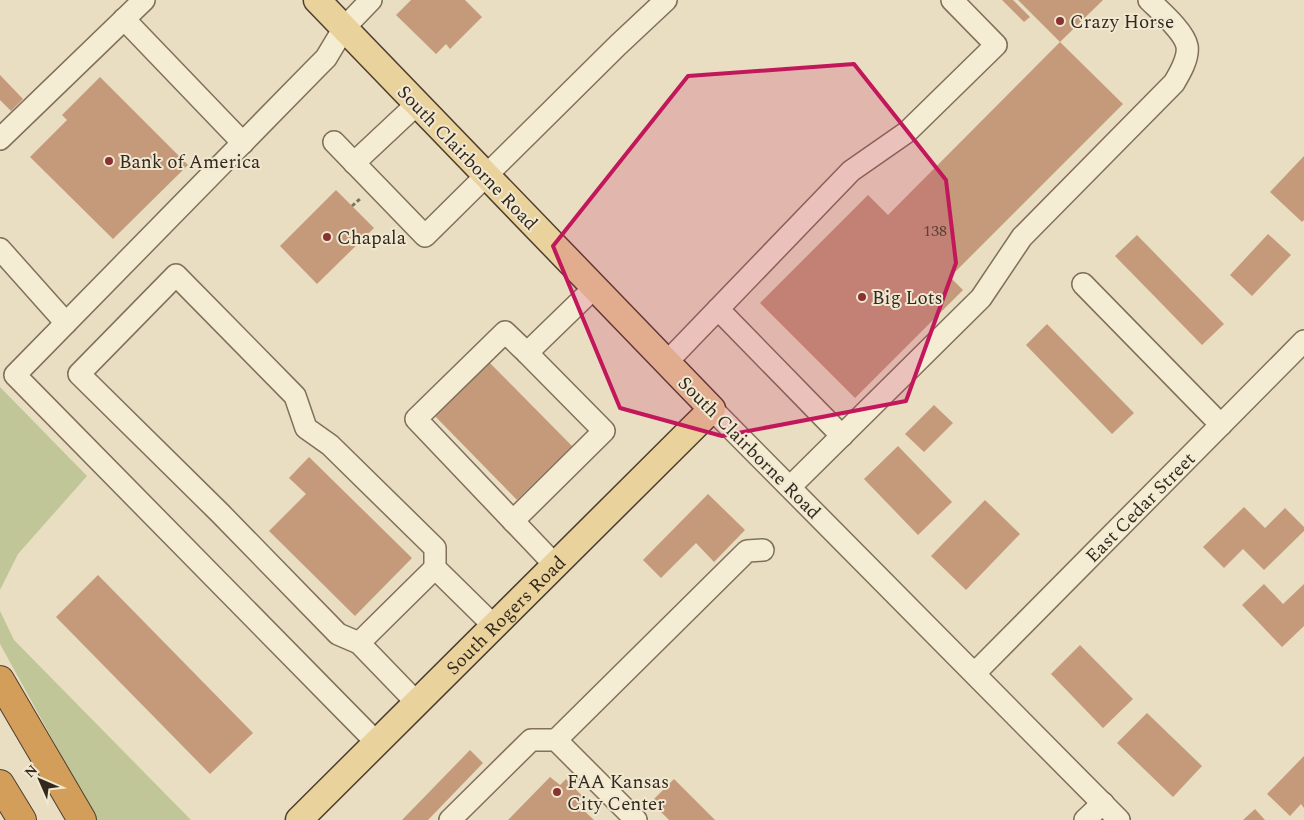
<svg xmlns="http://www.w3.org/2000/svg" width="1304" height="820" font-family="Spectral,serif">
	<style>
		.green { fill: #c0c697 }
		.building { fill: #c49a7b }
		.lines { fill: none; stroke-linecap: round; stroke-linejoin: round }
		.minor-casing { stroke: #81705b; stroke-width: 24 }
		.major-casing { stroke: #4f3e2f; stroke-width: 29 }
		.highway-casing { stroke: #4f3e2f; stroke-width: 30 }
		.path { stroke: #81705b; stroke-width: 3; stroke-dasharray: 4 2.5; stroke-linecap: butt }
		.minor { stroke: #f5ecd4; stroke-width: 21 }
		.major { stroke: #ead29d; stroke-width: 26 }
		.highway { stroke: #d29e5a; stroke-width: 28 }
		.marked { fill: #c2185b; fill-opacity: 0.2; stroke: #c2185b; stroke-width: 4; stroke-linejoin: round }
		.poi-dot { fill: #8b3131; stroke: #f1e8d1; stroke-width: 2 }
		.labels { text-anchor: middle; stroke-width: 4; stroke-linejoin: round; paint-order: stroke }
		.number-label { font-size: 16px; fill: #574435 }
		.poi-label { font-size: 19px; fill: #33281e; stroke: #f1e8d1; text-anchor: start }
		.street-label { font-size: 19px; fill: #33281e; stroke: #f1e8d1 }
	</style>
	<rect width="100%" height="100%" fill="#e9dec2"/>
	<g class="green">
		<polygon points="0,387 87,476 18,554 0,590"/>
		<polygon points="0,611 14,640 191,820 97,820 0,644"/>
	</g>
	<g class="building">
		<polygon points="411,0 465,0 482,17 450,49 446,44 436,54 396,15"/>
		<polygon points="1002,0 1013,0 1030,17 1024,22"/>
		<polygon points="1018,0 1103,0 1060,42"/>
		<polygon points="1060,42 1123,104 950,277 963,290 855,398 760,303 868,195 888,215"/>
		<polygon points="0,75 23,99 11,111 0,100"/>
		<polygon points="100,77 188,165 113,239 30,157 67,120 62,115"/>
		<polygon points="1304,156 1304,220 1302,222 1270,192"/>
		<polygon points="336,190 374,228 317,284 280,246"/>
		<polygon points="1268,234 1291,255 1252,296 1230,275"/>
		<polygon points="1137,235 1224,324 1202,345 1115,256"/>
		<polygon points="1047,324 1134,413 1112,434 1026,345"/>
		<polygon points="485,358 572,446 517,500 430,411"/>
		<polygon points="934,405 953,423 924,452 905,434"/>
		<polygon points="898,446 952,502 918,535 864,479"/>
		<polygon points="309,457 412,558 355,616 269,531 306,494 289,478"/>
		<polygon points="708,494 745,530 714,562 696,543 661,578 643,560"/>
		<polygon points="985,500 1020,534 966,590 931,556"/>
		<polygon points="1244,507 1265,528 1285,508 1304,527 1304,531 1264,570 1243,549 1224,568 1203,547"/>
		<polygon points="98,575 253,733 210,774 56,617"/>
		<polygon points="1264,584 1283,604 1304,584 1304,626 1282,647 1242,605"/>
		<polygon points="1080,645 1133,699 1103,728 1051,674"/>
		<polygon points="1147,713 1202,766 1173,797 1117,743"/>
		<polygon points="470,750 483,763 428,820 402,820"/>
		<polygon points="1304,756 1304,808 1301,804 1290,816 1267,794"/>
		<polygon points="550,777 560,785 566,779 586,800 580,807 594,820 508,820"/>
		<polygon points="674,779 715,820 669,820 651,802"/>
		<polygon points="1255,809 1265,820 1243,820"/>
	</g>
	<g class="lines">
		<g class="minor-casing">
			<g id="minor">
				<polyline points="371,0 344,28 326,58 317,67 15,375 377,743"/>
				<polyline points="124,19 243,143"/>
				<polyline points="0,139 144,0"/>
				<polyline points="334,142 425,236 618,45 666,0"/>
				<polyline points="354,163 417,104"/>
				<polyline points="0,249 66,323"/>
				<polyline points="1083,284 1221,425"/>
				<polyline points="718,309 842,436"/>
				<polyline points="667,362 851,171 907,132 996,45 952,0"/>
				<polyline points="712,409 1119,820"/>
				<path d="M790,487L981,298L1022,237L1174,83C1180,73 1189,58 1187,46C1184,31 1159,10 1149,0"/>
				<polyline points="513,521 604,431 527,353"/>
				<polyline points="555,565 416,419 505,332 527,353 595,287"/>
				<polyline points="359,643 435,568"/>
				<path id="s1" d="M975,673L1304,341"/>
				<polyline points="417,703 359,643 338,634 220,513 79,374 176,275 295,396 306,428 330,445 435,548 435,568 494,626"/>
				<polyline points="556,740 747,551 763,550"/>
				<polyline points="450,820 531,740 556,740 636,820"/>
				<polyline points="1085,820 1103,803"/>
			</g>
		</g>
		<g class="major-casing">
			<g id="major">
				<path id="s2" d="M299,820L712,409L317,0"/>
			</g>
		</g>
		<g class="highway-casing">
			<g id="highway">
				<polyline points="0,680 82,820"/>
				<polyline points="0,784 22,820"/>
			</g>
		</g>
		<polyline class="path" points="352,206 361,198"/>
		<use href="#minor" class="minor"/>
		<use href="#major" class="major"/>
		<use href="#highway" class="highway"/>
	</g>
	<path class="marked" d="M854,64L946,180L956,263L906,401L722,436L620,408L553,246L688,76Z"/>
	<g class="poi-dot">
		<circle cx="1060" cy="21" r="5"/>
		<circle cx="109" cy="161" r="5"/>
		<circle cx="327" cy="237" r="5"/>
		<circle cx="862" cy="297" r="5"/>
		<circle cx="557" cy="792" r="5"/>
	</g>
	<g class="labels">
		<g class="number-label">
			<text x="935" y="236">138</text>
		</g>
		<g class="poi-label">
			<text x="1070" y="28">Crazy Horse</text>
			<text x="119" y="168">Bank of America</text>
			<text x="337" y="244">Chapala</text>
			<text x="872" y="304">Big Lots</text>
			<text x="567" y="788">FAA Kansas<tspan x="567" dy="22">City Center</tspan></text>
		</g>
		<g class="street-label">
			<text transform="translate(468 157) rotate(46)" y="7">South Clairborne Road</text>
			<text transform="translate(750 447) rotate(45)" y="7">South Clairborne Road</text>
			<text dy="7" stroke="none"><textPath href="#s1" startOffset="234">East Cedar Street</textPath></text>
			<text dy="7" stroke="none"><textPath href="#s2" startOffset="291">South Rogers Road</textPath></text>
		</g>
	</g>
	<g transform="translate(40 780) rotate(315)" stroke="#f1e8d1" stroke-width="4" paint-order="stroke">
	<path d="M0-4L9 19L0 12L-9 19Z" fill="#33281e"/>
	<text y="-8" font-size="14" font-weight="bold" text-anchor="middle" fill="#33281e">N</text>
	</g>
</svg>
